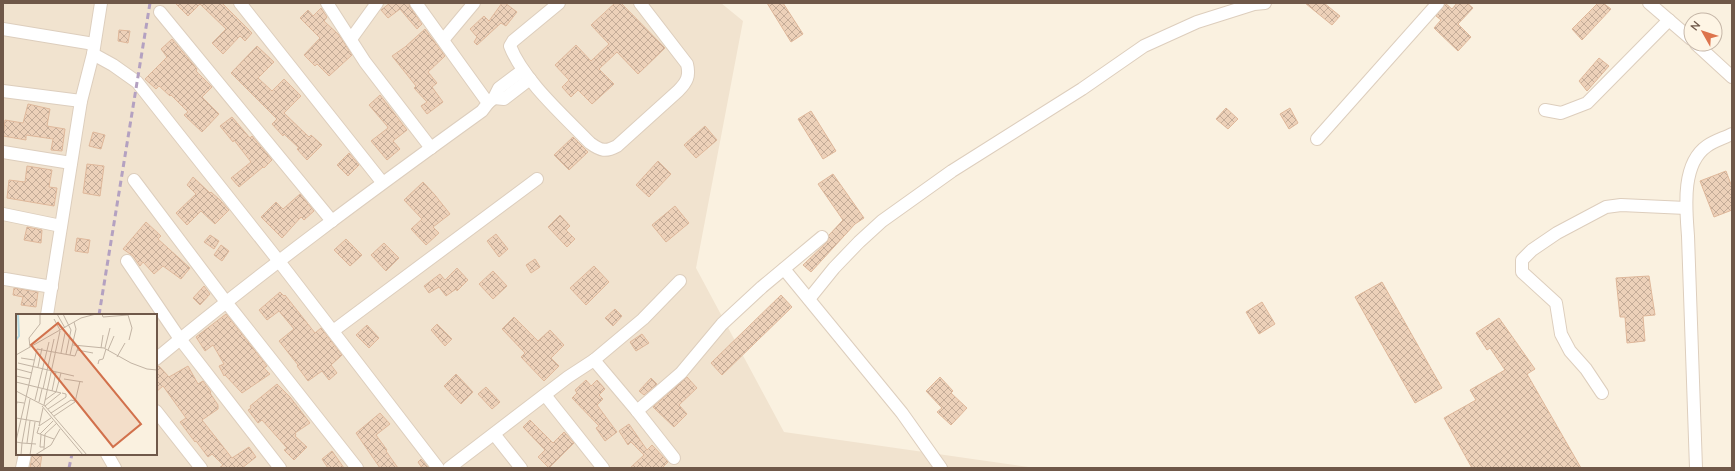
<svg xmlns="http://www.w3.org/2000/svg" width="1735" height="471" font-family="Mulish,sans-serif">
	<style>
		.residential { fill: #f1e3cf; fill-rule: evenodd }
		.building { fill: url(#building-cross-hatch); stroke: #dfb89b }
		.lines { fill: none; stroke-linecap: round; stroke-linejoin: round }
		.minor-casing { stroke: #ddcebd; stroke-width: 14 }
		.minor { stroke: #fff; stroke-width: 12 }
		.rail { stroke: #b4a1c1; stroke-width: 3; stroke-dasharray: 6 4; stroke-linecap: butt }
		.inset-river { fill: none; stroke: #b6d9e1; stroke-width: 2 }
		.inset-road { fill: none; stroke: #c2b4a4; stroke-width: 1 }
		.view { fill: #d2714c; fill-opacity: 0.15; stroke: #d2714c; stroke-width: 2 }
		.inset-edge { fill: none; stroke: #6f5849; stroke-width: 2 }
	</style>
	<defs>
		<pattern id="building-cross-hatch" width="8" height="8" patternUnits="userSpaceOnUse"><rect width="8" height="8" fill="#edd1b9"/><path d="M0 0l8 8M0 8l8-8" fill="none" stroke="#c4ac98"/></pattern>
	</defs>
	<rect width="100%" height="100%" fill="#faf1e0"/>
	<path class="residential" d="M3,3H721L743,21L696,268L784,432L1036,468H3ZM17,315H156V454H17Z"/>
	<g class="building">
		<polygon points="175,3 222,3 252,33 245,41 240,36 223,54 212,43 226,29 200,4 188,16"/>
		<polygon points="390,3 409,3 410,7 422,24 417,29 400,9 388,18 381,10"/>
		<polygon points="502,3 505,3 517,12 506,26 501,23 477,45 474,42 477,37 470,29 484,16 489,21"/>
		<polygon points="615,3 621,3 665,48 638,74 617,52 599,69 614,84 592,104 578,90 571,97 562,87 569,80 555,65 576,45 591,61 609,44 591,25"/>
		<polygon points="767,3 783,3 803,34 791,42"/>
		<polygon points="1305,3 1324,3 1340,16 1332,25"/>
		<polygon points="1445,3 1452,9 1457,3 1467,3 1473,8 1458,24 1471,37 1458,51 1434,28 1441,20 1436,16"/>
		<polygon points="1598,3 1603,3 1611,9 1582,40 1572,29"/>
		<polygon points="321,8 327,17 324,21 339,35 352,55 329,76 317,64 315,66 304,55 320,38 300,18 308,10 313,16"/>
		<polygon points="425,29 445,56 428,72 437,83 432,87 443,102 427,114 421,106 427,102 414,88 416,86 392,56 405,47"/>
		<polygon points="119,30 130,31 128,43 118,41"/>
		<polygon points="172,39 197,69 196,71 212,87 202,97 219,114 202,132 184,115 188,112 171,95 170,96 159,86 156,89 145,79 167,57 161,49"/>
		<polygon points="257,46 274,62 258,78 272,91 284,79 301,96 284,113 309,137 311,135 322,145 307,160 297,149 299,148 284,134 283,136 272,124 277,119 231,73"/>
		<polygon points="1599,58 1609,66 1587,91 1579,81"/>
		<polygon points="380,95 407,130 393,141 400,149 387,160 371,141 388,128 387,126 369,105"/>
		<polygon points="28,104 50,109 47,126 65,129 62,151 51,150 53,139 26,135 26,140 3,136 5,120 23,123"/>
		<polygon points="1226,108 1238,119 1228,129 1216,119"/>
		<polygon points="1290,108 1298,123 1289,129 1280,114"/>
		<polygon points="811,111 836,151 823,159 798,119"/>
		<polygon points="232,117 250,138 252,136 272,160 264,168 263,167 239,187 231,178 251,162 234,140 233,142 220,126"/>
		<polygon points="705,126 717,140 696,158 684,145"/>
		<polygon points="93,132 105,135 101,149 89,146"/>
		<polygon points="573,137 588,152 569,170 554,155"/>
		<polygon points="349,153 359,165 348,176 337,165"/>
		<polygon points="658,161 671,174 649,197 636,185"/>
		<polygon points="87,164 104,166 100,196 83,193"/>
		<polygon points="27,166 52,170 49,187 57,188 54,206 7,198 9,180 25,182"/>
		<polygon points="1726,171 1732,187 1732,210 1714,217 1700,181"/>
		<polygon points="833,174 864,218 855,224 811,272 803,265 827,242 829,235 843,220 818,184"/>
		<polygon points="193,177 210,193 211,192 220,200 229,210 215,224 201,211 187,225 176,213 196,194 187,185"/>
		<polygon points="423,182 435,195 450,214 433,227 439,233 426,245 411,229 422,219 404,200"/>
		<polygon points="300,194 314,211 304,220 301,217 282,238 261,217 276,202 283,209"/>
		<polygon points="675,206 689,223 666,242 652,225"/>
		<polygon points="560,215 570,226 566,230 575,239 567,247 548,227"/>
		<polygon points="146,222 161,236 158,239 190,268 181,279 163,266 154,274 143,262 140,266 133,256 123,249"/>
		<polygon points="27,227 42,230 41,243 24,240"/>
		<polygon points="496,234 508,249 499,257 487,241"/>
		<polygon points="210,235 219,241 214,249 204,242"/>
		<polygon points="77,238 90,240 88,253 75,251"/>
		<polygon points="346,239 362,255 350,266 334,250"/>
		<polygon points="384,243 399,258 386,271 371,255"/>
		<polygon points="221,245 229,251 222,261 214,255"/>
		<polygon points="535,259 540,267 531,273 526,265"/>
		<polygon points="594,266 609,282 586,305 570,288"/>
		<polygon points="457,268 468,280 457,291 456,289 446,296 439,287 429,293 424,286 440,274 445,280"/>
		<polygon points="493,271 507,286 493,299 479,284"/>
		<polygon points="1649,276 1655,315 1643,316 1645,341 1627,343 1625,317 1620,317 1616,278"/>
		<polygon points="1382,282 1442,388 1415,403 1355,297"/>
		<polygon points="204,286 210,294 200,305 193,298"/>
		<polygon points="14,288 38,292 36,307 21,305 23,297 13,295"/>
		<polygon points="280,292 284,296 285,295 315,333 321,328 342,355 331,365 337,373 329,380 322,371 308,381 297,366 298,365 279,341 294,329 279,311 267,320 259,310"/>
		<polygon points="781,295 792,307 722,375 711,363"/>
		<polygon points="1262,302 1275,324 1259,334 1246,312"/>
		<polygon points="615,309 622,316 613,326 605,318"/>
		<polygon points="226,314 267,366 264,368 270,374 242,393 225,375 224,376 219,366 224,364 213,345 205,351 196,337"/>
		<polygon points="514,317 538,341 550,330 564,345 551,358 559,366 544,381 521,357 525,353 502,329"/>
		<polygon points="1499,318 1535,369 1527,374 1581,468 1472,468 1444,418 1476,400 1470,390 1505,370 1490,348 1487,350 1476,333"/>
		<polygon points="437,324 452,339 445,346 431,330"/>
		<polygon points="367,325 379,338 369,348 356,335"/>
		<polygon points="642,334 649,343 636,351 630,342"/>
		<polygon points="156,366 159,366 169,377 188,366 198,384 203,381 211,392 210,393 218,405 218,409 202,420 232,458 249,447 256,457 242,468 219,468 223,465 212,454 208,457 196,441 195,442 180,422 186,418 163,386 156,392"/>
		<polygon points="456,374 473,392 461,404 444,386"/>
		<polygon points="687,377 697,388 679,405 687,414 674,427 653,407"/>
		<polygon points="940,377 953,391 951,393 967,408 951,425 937,412 942,408 926,391"/>
		<polygon points="651,378 657,384 644,395 639,391"/>
		<polygon points="586,380 591,386 597,380 605,389 599,395 603,399 597,405 617,432 605,441 596,428 599,426 572,398 577,393 575,390"/>
		<polygon points="277,384 290,397 310,423 295,433 296,435 295,436 307,447 294,460 284,450 287,448 262,420 258,423 248,410 251,408 250,406"/>
		<polygon points="486,387 500,402 492,409 478,394"/>
		<polygon points="380,413 390,424 376,435 387,450 386,451 398,468 380,468 356,433"/>
		<polygon points="530,420 553,443 564,432 574,443 549,468 538,457 545,450 523,427"/>
		<polygon points="629,424 647,450 652,445 668,462 662,468 630,468 644,455 631,442 628,445 619,431"/>
		<polygon points="332,451 344,468 328,468 322,459"/>
		<polygon points="32,454 42,454 40,468 30,468"/>
		<polygon points="421,459 429,468 422,468 418,462"/>
	</g>
	<g class="lines">
		<g class="minor-casing">
			<g id="minor">
				<polyline points="240,3 382,182"/>
				<polyline points="327,3 365,62 431,148"/>
				<path d="M559,3L513,41L510,46C523,80 565,117 590,143C601,151 606,152 617,146L678,91C687,82 690,76 687,64L640,3"/>
				<polyline points="1649,3 1691,39"/>
				<polyline points="160,12 332,221"/>
				<polyline points="3,29 94,44"/>
				<polyline points="351,39 377,3"/>
				<polyline points="443,40 474,3"/>
				<polyline points="1696,44 1732,77"/>
				<polyline points="93,54 113,65 137,82 278,260 438,468"/>
				<polyline points="3,91 81,101"/>
				<polyline points="494,98 504,99 530,79"/>
				<polyline points="488,103 494,98 499,88 523,70"/>
				<polyline points="1545,110 1561,113 1587,103 1669,20"/>
				<polyline points="1317,139 1438,3"/>
				<polyline points="3,152 71,163"/>
				<polyline points="134,180 226,302 357,468"/>
				<polyline points="3,214 61,226"/>
				<polyline points="127,261 180,339 280,468"/>
				<polyline points="784,269 902,413 941,468"/>
				<polyline points="5,279 52,287"/>
				<polyline points="809,299 834,268 859,242 882,221 952,171 1082,89 1144,46 1197,22 1254,4 1265,3"/>
				<polyline points="47,315 81,101 93,54 101,3"/>
				<polyline points="333,331 537,179"/>
				<path d="M156,359C261,272 371,191 482,111L488,103L416,3"/>
				<polyline points="594,360 637,411 674,458"/>
				<polyline points="1602,393 1586,369 1570,351 1561,334 1556,303 1522,272 1522,260 1532,250 1557,233 1606,207 1621,205 1686,208"/>
				<polyline points="545,395 603,468"/>
				<polyline points="156,411 201,468"/>
				<polyline points="637,411 681,373 722,324 762,287 822,237"/>
				<polyline points="494,434 521,468"/>
				<polyline points="107,454 115,468"/>
				<polyline points="22,468 25,454"/>
				<polyline points="449,468 568,377 594,360 643,319 680,281"/>
				<path d="M1696,468L1688,236C1686,209 1681,164 1707,146C1714,141 1724,138 1732,134"/>
			</g>
		</g>
		<use href="#minor" class="minor"/>
		<g class="rail">
			<polyline points="99,315 150,3"/>
			<polyline points="69,468 72,454"/>
		</g>
	</g>
	<g transform="translate(16 314)">
		<rect width="141" height="141" fill="#faf1e0"/>
		<path class="inset-river" d="M0,26L3,22L2,0"/>
		<path class="inset-road" d="M41,0L49,14M47,0L55,16L50,40M86,0L87,3L112,1L116,14L113,26M38,5L44,16M57,31L88,34L115,49L131,55L141,56M14,33L13,24L24,10V0M85,34L87,21M89,34L94,14M61,36L77,39M92,36L98,22M45,39L49,19M0,41L65,4L80,0M54,41L60,15L58,8M101,43L109,29M5,44L18,46M2,49L58,62M82,50L83,46L87,45L90,35M22,53L26,34M1,55L16,59M0,62L14,65M48,65L67,68M0,68L45,79L29,92M27,75L38,25M0,77L29,92L71,141M36,77L40,58M19,86L33,28M29,86L40,78L45,59M23,88L26,75M28,91L44,17M26,92L67,141M0,93L1,88L8,89M27,94L23,112L35,104M32,95L50,83V80L46,79M35,99L55,86L59,87M38,102L59,88L64,67M0,104L24,108M23,113L21,119L38,125M24,120L37,107M25,121L24,133H28M0,127L21,35L59,42L63,31M0,128L6,129L14,85M11,129L14,107M28,135L29,120L41,109M5,141L6,129L20,130M14,141L19,108M19,141L35,131L44,115"/>
		<path class="view" d="M42,9L125,110L97,133L15,31Z"/>
		<rect width="141" height="141" class="inset-edge"/>
	</g>
	<rect width="1735" height="471" fill="none" stroke="#6f5849" stroke-width="8"/>
	<g transform="translate(1703 32) rotate(309)"><circle r="19" fill="#fef5e5" stroke="#c5b6a7"/>
	<path d="M0-3L7 15L0 10L-7 15Z" fill="#dd744c"/>
	<text y="-6" font-size="11" font-weight="bold" text-anchor="middle" fill="#6f5849">N</text>
	</g>
</svg>
